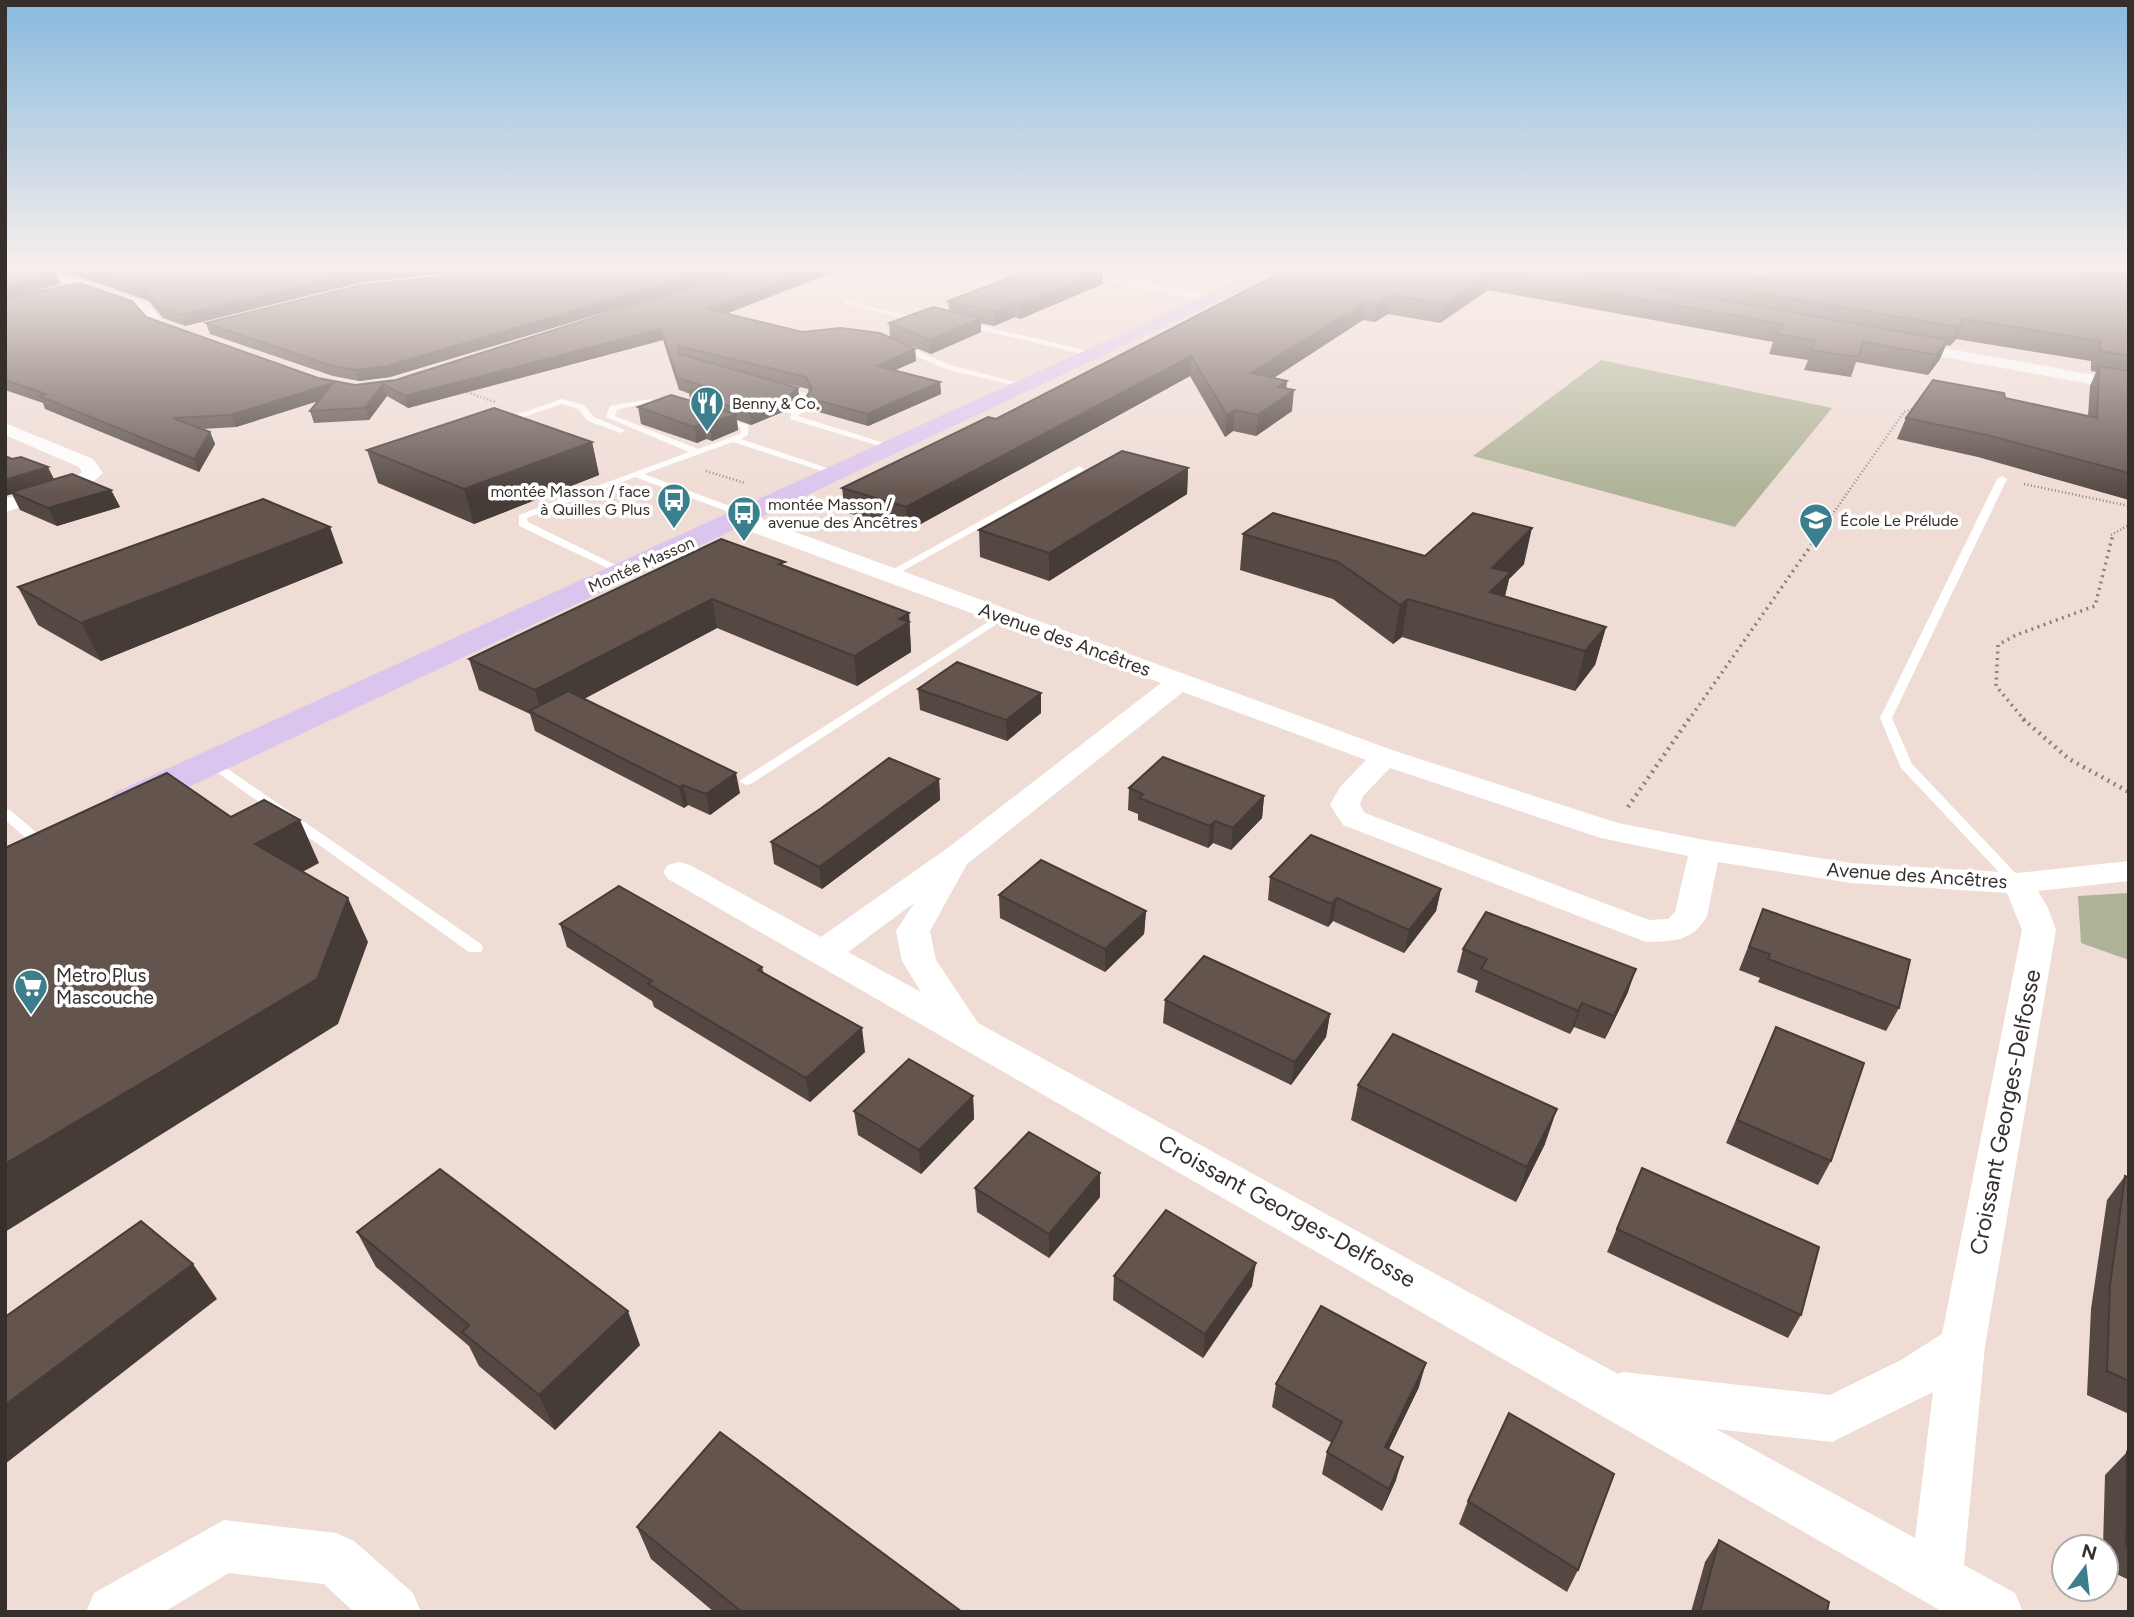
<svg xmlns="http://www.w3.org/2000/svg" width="2134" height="1617" font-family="Figtree,sans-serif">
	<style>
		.green { fill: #aeb296 }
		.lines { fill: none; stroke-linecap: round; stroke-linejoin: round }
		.path-far2 { stroke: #8c807b; stroke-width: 2.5; stroke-dasharray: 1 2.5; stroke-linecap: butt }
		.path-far1 { stroke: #8c807b; stroke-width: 3.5; stroke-dasharray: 2 4.5; stroke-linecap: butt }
		.path { stroke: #8c807b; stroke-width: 4.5; stroke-dasharray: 2 5; stroke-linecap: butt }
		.service { fill: #fff; fill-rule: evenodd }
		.minor { fill: #fff; fill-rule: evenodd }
		.primary { fill: #dac5ef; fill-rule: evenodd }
		.wall { fill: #554843 }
		.shaded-wall { fill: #453b37 }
		.building { fill: #63544e; stroke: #453b37; stroke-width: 2 }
		.labels { text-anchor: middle; stroke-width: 7; stroke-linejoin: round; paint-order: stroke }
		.far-poi-label { font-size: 16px; fill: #362f2c; stroke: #fff; text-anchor: start }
		.far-street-label { font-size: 16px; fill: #362f2c; stroke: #fff }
		.street-label { font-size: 19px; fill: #362f2c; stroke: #fff }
		.poi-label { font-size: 19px; fill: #362f2c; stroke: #fff; text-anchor: start }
		.near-street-label { font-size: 23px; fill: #362f2c; stroke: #fff }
	</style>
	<rect width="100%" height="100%" fill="#efdcd5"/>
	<g class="green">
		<polygon points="1601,360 1832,408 1735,527 1473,456"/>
		<polygon points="2129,893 2129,960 2081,943 2078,896"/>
	</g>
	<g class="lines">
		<g class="path-far2">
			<polyline points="464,391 495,402"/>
			<polyline points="706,471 745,483"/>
			<polyline points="2024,484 2129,506"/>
			<polyline points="1818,535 1904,412 1916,407"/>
			<polyline points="2111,535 2129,525"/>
		</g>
		<g class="path-far1">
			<polyline points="1688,721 1819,534"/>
			<polyline points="2025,721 1996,686 1998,645 2016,635 2095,606 2113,534"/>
		</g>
		<g class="path">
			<polyline points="2023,719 2069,759 2129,792"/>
			<polyline points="1628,807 1689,719"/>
		</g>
		<g class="service">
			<polygon points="845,300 910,316 922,315 926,317 910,320 843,303"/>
			<polygon points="963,321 1097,353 1098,355 1094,357 960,325"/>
			<polygon points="901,344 951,365 1029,386 1025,388 945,369 898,348 898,344"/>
			<polygon points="779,386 808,394 811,402 798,416 897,447 890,449 790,419 792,410 803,401 801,396 779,390"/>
			<polygon points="562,399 584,405 594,417 625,430 621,433 588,421 578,409 562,404 506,423 499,421"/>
			<path d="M650,399L676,405L672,407C653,403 636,404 617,410L615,416L698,449L740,434L741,428L718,420L722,417L748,425V435L741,439L842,473L834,475L733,442L644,474L751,514V518H745L635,477L527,518L528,522L626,570V574L622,575L519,526V515L689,452L606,417L610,406Z"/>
			<polygon points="1079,466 1084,469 1082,471 892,577 884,577 883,575"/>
			<polygon points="2002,476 2007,479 1892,718 1912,764 2022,880 2025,883 2022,886 2012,886 1901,768 1880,718 1997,479"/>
			<polygon points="1002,613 1008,616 1006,618 751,784 746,785 739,781"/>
			<polygon points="212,758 481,944 483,948 481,952 469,952 207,765 205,762"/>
			<polygon points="5,809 10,810 43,838 45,841 43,844 33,844 5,820"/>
		</g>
		<g class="minor">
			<polygon points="32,270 52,270 148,303 161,320 200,337 192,342 151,326 138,309"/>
			<polygon points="1062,270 1090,270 1214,295 1221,299 1214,303 1069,274"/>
			<polygon points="1905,341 2129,381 2129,391 1899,349 1899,343"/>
			<polygon points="5,423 93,459 103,473 87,487 5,512 5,499 73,479 82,472 79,467 5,435"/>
			<path d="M748,510L755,512L765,521L1395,751L1618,823L1705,840L1851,863L2017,873L2129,861V881L2038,891L2048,908L2056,930L1985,1346L1964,1565L2015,1593L2023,1612H1943L668,879L663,872L668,865L679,862L690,865L821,937L949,847L1161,683L749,531L738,516ZM1183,692L1366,760L1340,787L1330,805L1343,825L1646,942C1674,941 1692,942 1707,916L1718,862L1851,883L2007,893L2022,930L1942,1334L1901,1360L1830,1395L1623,1372L1618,1374L978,1023L936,960L930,931L967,864ZM1390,768L1601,838L1688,856L1675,912L1668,919L1649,920L1365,813L1360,805L1363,796ZM914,903L896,931L902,961L921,992L848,952ZM1933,1392L1915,1538L1716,1429L1832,1442Z"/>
			<polygon points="224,1520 336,1533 354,1541 413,1593 421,1612 354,1612 324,1584 229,1573 164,1612 86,1612 94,1593"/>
		</g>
		<polygon class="primary" points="1261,270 1284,270 142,809 128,812 114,809 109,801 114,793"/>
	</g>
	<g class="wall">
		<polygon points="5,270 56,274 61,284 11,297 146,317 318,378 355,385 396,380 706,282 390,377 359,381 333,376 210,334 206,323 505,270 838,270 726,314 802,332 890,338 889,323 949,310 948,301 1103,284 1020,319 1015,317 994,326 981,323 981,332 931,354 891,338 915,349 916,361 894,370 940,382 941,394 868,426 808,409 806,397 809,393 808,389 763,378 800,400 790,409 751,425 737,420 738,430 712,441 706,439 697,443 641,424 638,407 690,400 689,393 679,390 663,340 408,408 387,396 369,420 314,423 310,411 318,401 236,427 203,429 210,432 215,444 199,472 45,409 43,403 5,390"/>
		<polygon points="60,270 477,270 363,282 185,326 163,318 149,301"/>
		<polygon points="1286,270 1721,270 1761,276 1784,270 2129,270 2129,369 2128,371 2129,371 2129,500 1978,457 1897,439 1906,418 2005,398 2088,416 2090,386 2096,372 2091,371 2091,361 1956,339 1950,346 1946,345 1940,359 1928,375 1856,362 1851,377 1804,370 1808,360 1769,354 1773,342 1488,290 1440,323 1388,314 1375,322 1363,320 1274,378 1286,388 1292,411 1256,436 1233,431 1225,437 1190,376 908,531 845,512 842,488 996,419"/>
		<polygon points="592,442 599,475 474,524 378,483 367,450"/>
		<polygon points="5,456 54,480 111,490 120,507 57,526 20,510 12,494 5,496"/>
		<polygon points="1188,468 1187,494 1049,581 980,557 979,530"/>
		<polygon points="1243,534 1425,556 1524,564 1509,579 1505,596 1606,627 1595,665 1575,691 1402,637 1393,644 1333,599 1240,570"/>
		<polygon points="343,563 101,661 38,625 18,587"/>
		<polygon points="785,567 909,613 911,652 857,686 717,628 584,699 740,793 710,815 688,805 684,808 535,731 530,714 479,690 469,659"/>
		<polygon points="918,689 1041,693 1041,713 1007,741 920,710"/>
		<polygon points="939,779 940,800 822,889 774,864 771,842"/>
		<polygon points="1129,788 1264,796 1262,818 1231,850 1213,843 1208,848 1138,820 1138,814 1128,810"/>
		<polygon points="1270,877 1441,889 1436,911 1404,953 1333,921 1328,927 1268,900"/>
		<polygon points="999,895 1146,911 1144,934 1105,972 1000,918"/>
		<polygon points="1763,909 1899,1008 1886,1031 1758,982 1760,978 1739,970"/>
		<polygon points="560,924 762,967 764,974 865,1052 810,1102 654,1007 652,1001 567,947"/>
		<polygon points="1463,949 1628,992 1605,1039 1574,1027 1570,1034 1475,992 1478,981 1457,972"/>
		<polygon points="1165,1000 1330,1014 1326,1037 1291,1085 1163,1023"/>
		<polygon points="1776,1027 1831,1161 1818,1185 1726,1143"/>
		<polygon points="1358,1085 1545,1144 1516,1202 1351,1120"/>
		<polygon points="973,1096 974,1119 921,1174 858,1135 854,1111"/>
		<polygon points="1642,1168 1801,1315 1788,1338 1607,1252"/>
		<polygon points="1100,1173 1100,1197 1049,1258 977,1212 975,1188"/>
		<polygon points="2125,1176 2129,1178 2129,1414 2087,1395 2091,1309 2107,1200"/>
		<polygon points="357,1232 640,1345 555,1430 479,1366 469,1346 376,1267"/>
		<polygon points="1114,1276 1252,1286 1203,1358 1113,1300"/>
		<polygon points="1276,1384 1419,1387 1389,1449 1396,1480 1382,1511 1322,1474 1327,1452 1332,1443 1272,1407"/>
		<polygon points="2127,1452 2129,1453 2129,1580 2106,1569 2106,1547 2103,1547 2105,1475"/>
		<polygon points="1468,1501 1578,1570 1567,1592 1459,1524"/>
		<polygon points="637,1527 962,1612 714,1612 651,1559"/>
		<polygon points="1719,1540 1827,1612 1691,1612 1705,1562"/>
	</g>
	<g class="shaded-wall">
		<polygon points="381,270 477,270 363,282 185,326 181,315 360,272"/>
		<polygon points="710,270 745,270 390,377 359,381 355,370"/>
		<polygon points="810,270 838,270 710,320 708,309"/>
		<polygon points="1103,271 1103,284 1020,319 1020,305"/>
		<polygon points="1491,273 1488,290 1440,323 1444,304"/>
		<polygon points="56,274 61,284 5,298 5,287"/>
		<polygon points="1391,295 1388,314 1375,322 1377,304"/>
		<polygon points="1366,302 1363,320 1249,394 1251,373"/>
		<polygon points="1014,303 1015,317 994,326 994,312"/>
		<polygon points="981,318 981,332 931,354 930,340"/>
		<polygon points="1964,319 1956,339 1950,346 1958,327"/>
		<polygon points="661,329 663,340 408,408 405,396"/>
		<polygon points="1948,340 1940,359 1928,375 1936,355"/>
		<polygon points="915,349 916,361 878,378 877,366"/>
		<polygon points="1191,356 1190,376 908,531 906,507"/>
		<polygon points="1287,381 1286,395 1294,390 1292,411 1256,436 1258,415 1278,387"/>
		<polygon points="940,382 941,394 868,426 867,414"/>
		<polygon points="333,383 337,395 236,427 231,415"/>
		<polygon points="383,384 387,396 369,420 365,408"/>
		<polygon points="798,388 800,400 790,409 751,425 749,413"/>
		<polygon points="1235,410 1233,431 1225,437 1227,415"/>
		<polygon points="736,414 738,430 712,441 709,424"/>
		<polygon points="704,423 706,439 697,443 694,427"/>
		<polygon points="210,432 215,444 199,472 194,459"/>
		<polygon points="592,442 599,475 474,524 464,489"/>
		<polygon points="48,467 55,481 11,492 12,494 5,496 5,480"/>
		<polygon points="1188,468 1187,494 1049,581 1049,553"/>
		<polygon points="111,490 120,507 57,526 48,508"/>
		<polygon points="330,527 343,563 101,661 81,623"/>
		<polygon points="1532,528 1524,564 1509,579 1502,609 1488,600 1492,568"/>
		<polygon points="712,599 717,628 546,719 543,718 535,690"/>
		<polygon points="1408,599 1402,637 1393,644 1400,605"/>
		<polygon points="909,613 911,652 857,686 854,656 899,619"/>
		<polygon points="1606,627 1595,665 1575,691 1585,651"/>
		<polygon points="1041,693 1041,713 1007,741 1006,720"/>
		<polygon points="736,773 740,793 710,815 706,794"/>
		<polygon points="939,779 940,800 822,889 819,867"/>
		<polygon points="683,785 688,805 684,808 679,787"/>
		<polygon points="1264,796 1262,818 1231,850 1233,828"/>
		<polygon points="300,820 319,863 275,887 255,844"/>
		<polygon points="1215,821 1213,843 1208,848 1210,826"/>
		<polygon points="1441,889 1436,911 1404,953 1409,930"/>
		<polygon points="348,898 368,942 338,1024 5,1232 5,1164"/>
		<polygon points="1337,898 1333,921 1328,927 1332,904"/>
		<polygon points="1146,911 1144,934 1105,972 1105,949"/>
		<polygon points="1636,969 1628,992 1605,1039 1614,1016"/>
		<polygon points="1582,1003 1574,1027 1570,1034 1578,1011"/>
		<polygon points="1330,1014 1326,1037 1291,1085 1295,1062"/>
		<polygon points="862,1028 865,1052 810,1102 806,1078"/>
		<polygon points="973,1096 974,1119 921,1174 919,1150"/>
		<polygon points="1557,1109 1545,1144 1516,1202 1527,1167"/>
		<polygon points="1100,1173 1100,1197 1049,1258 1049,1234"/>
		<polygon points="1256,1263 1252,1286 1203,1358 1205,1334"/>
		<polygon points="193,1264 217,1299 5,1464 5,1405"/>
		<polygon points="628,1311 640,1345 555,1430 539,1395"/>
		<polygon points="1426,1363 1419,1387 1379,1469 1385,1447"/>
		<polygon points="1403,1457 1396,1480 1382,1511 1389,1489"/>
	</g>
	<g class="building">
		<polygon points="5,270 48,270 56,274 5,287"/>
		<polygon points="85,270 381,270 360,272 181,315 158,307 145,290"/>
		<polygon points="505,270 710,270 387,366 355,370 329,365 206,323 361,285"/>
		<polygon points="743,270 810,270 708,309 802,332 841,328 880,333 915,349 877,366 940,382 867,414 806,397 812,389 806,377 678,346 679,354 798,388 788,397 749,413 688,392 704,386 677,378 661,329 405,396 383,384 365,408 310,411 333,383 231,415 173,418 210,432 194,459 39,396 46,394 5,380 5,298 80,283 132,301 146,317 318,378 355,385 396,380"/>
		<polygon points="1030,270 1096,270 1103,271 1020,305 1014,303 994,312 948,301"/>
		<polygon points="1286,270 1552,270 1948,340 1936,355 1863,342 1858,357 1811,350 1815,340 1776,334 1783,324 1491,273 1444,304 1391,295 1377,304 1366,302 1251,373 1287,381 1278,387 1294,390 1258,415 1235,410 1227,415 1191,356 906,507 842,488 988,417 996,419"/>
		<polygon points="1628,270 1721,270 1761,276 1784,270 2053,270 2129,287 2129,356 2100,351 2101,341 1964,319 1958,327"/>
		<polygon points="933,307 981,318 930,340 889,323"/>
		<polygon points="2099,366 2129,371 2129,473 1987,435 1906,418 1933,380 2004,393 2005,398 2097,418"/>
		<polygon points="671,395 736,414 709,424 704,423 694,427 638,407"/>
		<polygon points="494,408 592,442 464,489 367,450"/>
		<polygon points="1122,451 1188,468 1049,553 979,530"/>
		<polygon points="5,456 12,459 21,457 48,467 5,480"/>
		<polygon points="72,474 111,490 48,508 11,492"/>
		<polygon points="263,499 330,527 81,623 18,587"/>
		<polygon points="1273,513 1425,556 1473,513 1532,528 1492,568 1511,572 1490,592 1606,627 1585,651 1408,599 1400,605 1338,562 1243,534"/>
		<polygon points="721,539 785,562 779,564 909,613 899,619 909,622 854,656 712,599 535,690 469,659"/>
		<polygon points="957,662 1041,693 1006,720 918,689"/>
		<polygon points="568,691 736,773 706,794 683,785 679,787 529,711"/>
		<polygon points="1163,757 1264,796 1233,828 1215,821 1210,826 1139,798 1143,794 1129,788"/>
		<polygon points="889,758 939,779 819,867 771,842 820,809"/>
		<polygon points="167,773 231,817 264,800 300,820 255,844 348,898 317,979 5,1164 5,848"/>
		<polygon points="1311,835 1441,889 1409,930 1337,898 1332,904 1270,877"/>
		<polygon points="1041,860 1146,911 1105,949 999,895"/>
		<polygon points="619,886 762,967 758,970 862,1028 806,1078 648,984 652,981 560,924"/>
		<polygon points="1763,909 1910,960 1899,1008 1768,959 1770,954 1749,947"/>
		<polygon points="1486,912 1636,969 1614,1016 1582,1003 1578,1011 1481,969 1487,959 1463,949"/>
		<polygon points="1204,956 1330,1014 1295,1062 1165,1000"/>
		<polygon points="1776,1027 1864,1063 1831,1161 1737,1120"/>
		<polygon points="1393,1034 1557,1109 1527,1167 1358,1085"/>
		<polygon points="909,1059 973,1096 919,1150 854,1111"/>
		<polygon points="1029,1132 1100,1173 1049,1234 975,1188"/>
		<polygon points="1642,1168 1819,1247 1801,1315 1617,1229"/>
		<polygon points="440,1169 628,1311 539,1395 462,1332 469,1325 357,1232"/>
		<polygon points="2125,1176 2129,1178 2129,1381 2107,1371 2110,1285"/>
		<polygon points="1166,1210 1256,1263 1205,1334 1114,1276"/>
		<polygon points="141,1221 193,1264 5,1405 5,1317"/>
		<polygon points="1321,1306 1426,1363 1385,1447 1403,1457 1389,1489 1327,1452 1342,1422 1276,1384"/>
		<polygon points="1509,1413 1614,1474 1578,1570 1468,1501"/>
		<polygon points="720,1432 962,1612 742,1612 637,1527"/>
		<polygon points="2127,1452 2129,1453 2129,1547 2126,1545"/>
		<polygon points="1719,1540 1829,1602 1827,1612 1700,1612"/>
	</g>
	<linearGradient id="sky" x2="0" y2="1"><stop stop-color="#88bade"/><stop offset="0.54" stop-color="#f8efec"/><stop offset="1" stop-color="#f8efec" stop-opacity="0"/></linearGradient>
	<rect width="2134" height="496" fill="url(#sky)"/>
	<defs>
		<g id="restaurant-pin" transform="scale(1.75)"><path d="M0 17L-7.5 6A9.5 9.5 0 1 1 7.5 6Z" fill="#3b7f8d" stroke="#fff"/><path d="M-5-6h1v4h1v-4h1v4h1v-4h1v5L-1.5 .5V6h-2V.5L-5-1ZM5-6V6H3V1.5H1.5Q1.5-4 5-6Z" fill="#fff"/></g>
		<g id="bus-pin" transform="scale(1.75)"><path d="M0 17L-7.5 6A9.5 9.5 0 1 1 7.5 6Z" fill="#3b7f8d" stroke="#fff"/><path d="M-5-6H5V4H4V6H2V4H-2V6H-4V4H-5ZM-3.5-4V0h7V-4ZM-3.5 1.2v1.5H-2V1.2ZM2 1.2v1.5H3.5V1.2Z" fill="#fff"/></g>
		<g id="school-pin" transform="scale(1.75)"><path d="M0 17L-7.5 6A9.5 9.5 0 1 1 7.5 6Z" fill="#3b7f8d" stroke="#fff"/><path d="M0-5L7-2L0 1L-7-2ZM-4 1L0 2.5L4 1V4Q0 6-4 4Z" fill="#fff"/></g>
		<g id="supermarket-pin" transform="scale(1.75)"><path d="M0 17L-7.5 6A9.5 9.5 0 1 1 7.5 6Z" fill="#3b7f8d" stroke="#fff"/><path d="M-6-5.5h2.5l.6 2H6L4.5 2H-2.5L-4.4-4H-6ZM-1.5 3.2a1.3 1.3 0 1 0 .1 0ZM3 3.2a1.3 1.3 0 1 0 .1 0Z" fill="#fff"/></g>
	</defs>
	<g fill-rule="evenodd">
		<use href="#restaurant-pin" x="707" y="403"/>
		<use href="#bus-pin" x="674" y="500"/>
		<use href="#bus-pin" x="744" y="513"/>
		<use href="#school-pin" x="1816" y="520"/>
		<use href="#supermarket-pin" x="31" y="986"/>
	</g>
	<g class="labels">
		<g class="far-poi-label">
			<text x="732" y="409">Benny &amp; Co.</text>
			<text x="650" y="497" text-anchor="end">montée Masson / face<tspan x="650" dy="18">à Quilles G Plus</tspan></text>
			<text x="768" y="510">montée Masson /<tspan x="768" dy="18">avenue des Ancêtres</tspan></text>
			<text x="1840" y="526">École Le Prélude</text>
		</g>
		<g class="far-street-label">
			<text transform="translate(641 564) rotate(-24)" y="6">Montée Masson</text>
		</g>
		<g class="street-label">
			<text transform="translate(1065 639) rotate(20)" y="7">Avenue des Ancêtres</text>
			<text transform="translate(1917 875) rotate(4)" y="7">Avenue des Ancêtres</text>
		</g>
		<g class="poi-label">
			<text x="56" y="982">Metro Plus<tspan x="56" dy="22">Mascouche</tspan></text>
		</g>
		<g class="near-street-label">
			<text transform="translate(2005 1112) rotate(-79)" y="8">Croissant Georges-Delfosse</text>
			<text transform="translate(1287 1211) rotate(29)" y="8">Croissant Georges-Delfosse</text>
		</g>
	</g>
	<rect width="2134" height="1617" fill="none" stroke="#362f2c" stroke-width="14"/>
	<g transform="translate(2085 1568) rotate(15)"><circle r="33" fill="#ffffff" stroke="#afacab" stroke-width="2"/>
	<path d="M0-5L12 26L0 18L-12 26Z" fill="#3b7f8d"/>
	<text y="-10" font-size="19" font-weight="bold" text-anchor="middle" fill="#362f2c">N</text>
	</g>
</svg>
